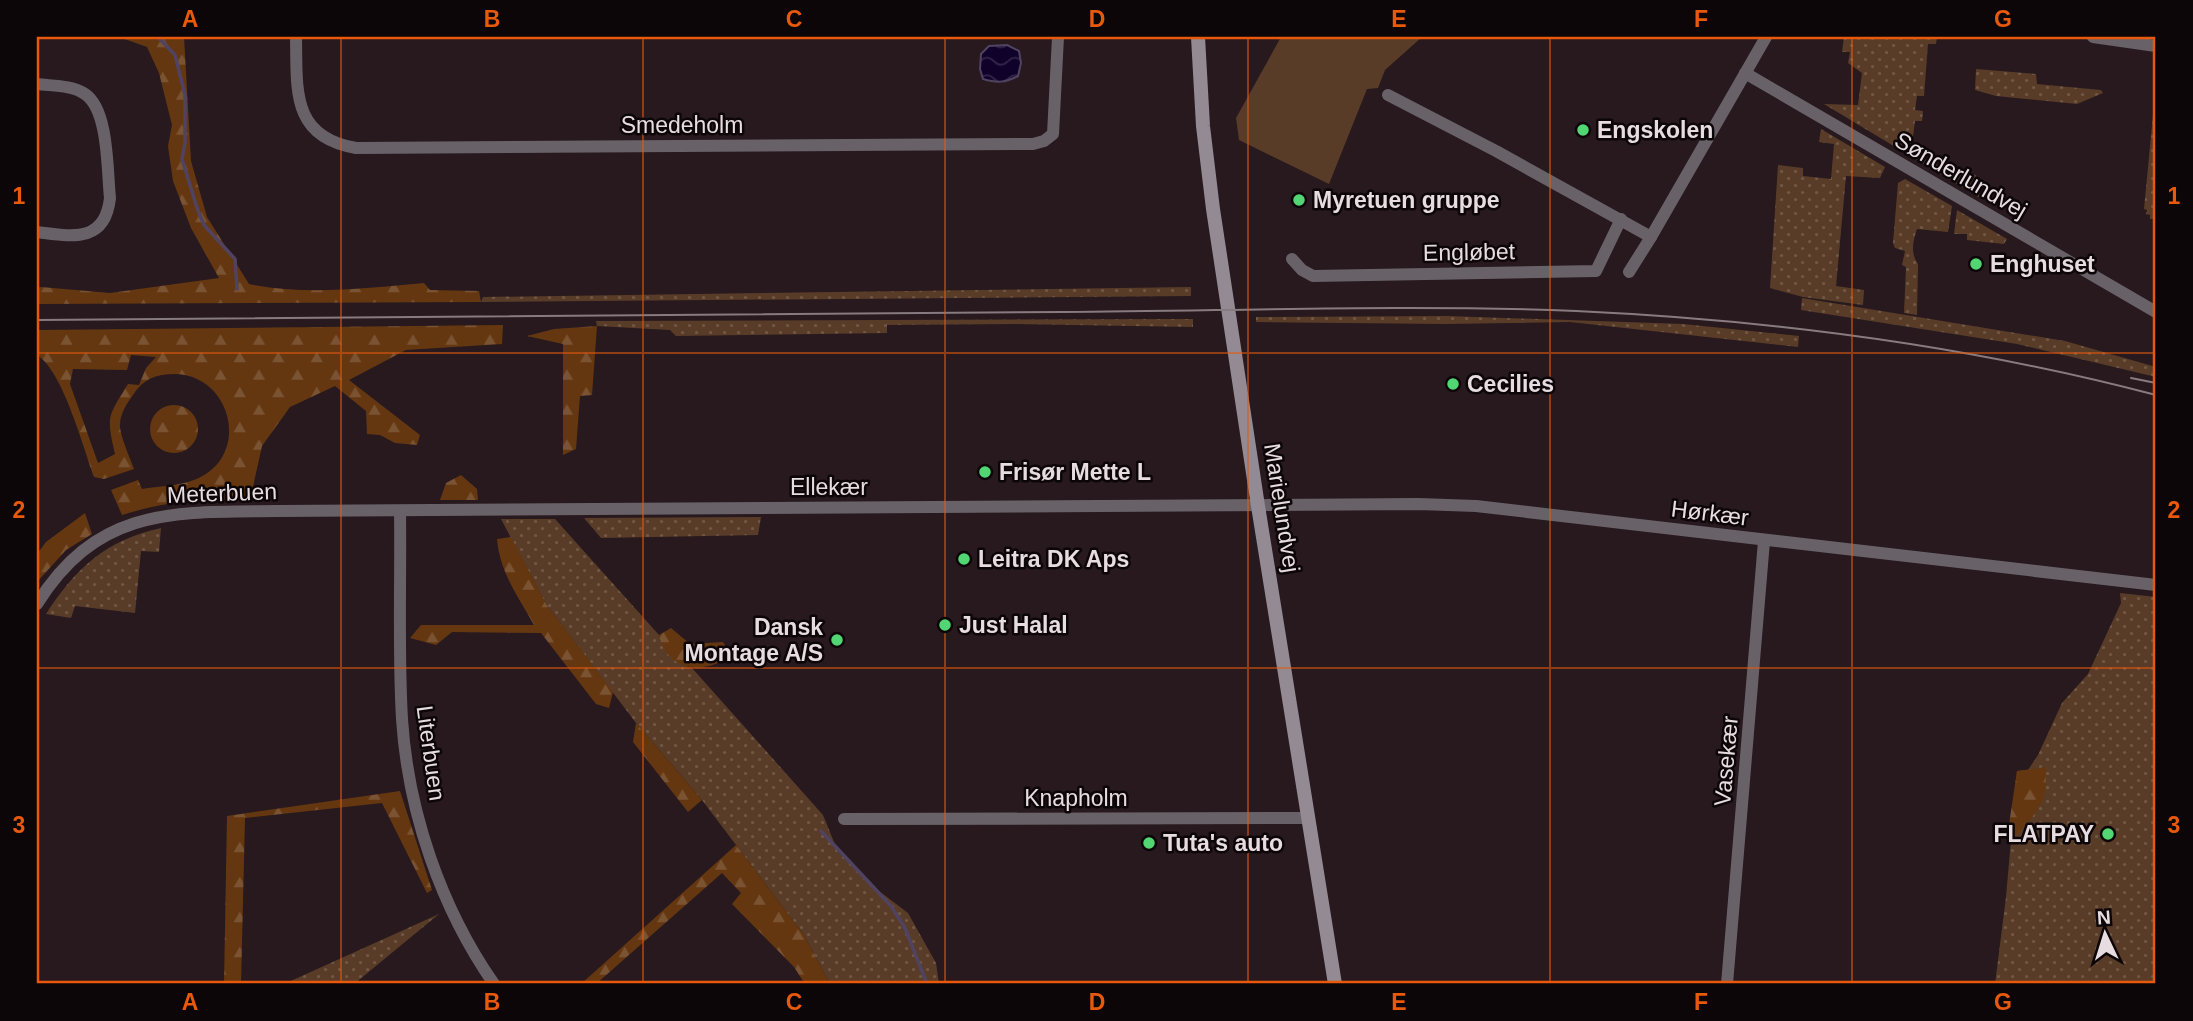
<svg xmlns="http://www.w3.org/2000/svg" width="2193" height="1021" font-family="Helvetica,sans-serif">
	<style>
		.grass { fill: url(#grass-dots) }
		.forest { fill: url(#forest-firs); fill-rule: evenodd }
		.garden { fill: #593c27 }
		.water { fill: url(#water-waves); stroke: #504361; stroke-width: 2 }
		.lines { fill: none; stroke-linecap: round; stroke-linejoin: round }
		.stream { stroke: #504361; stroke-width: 3.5 }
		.street { stroke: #686268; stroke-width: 12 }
		.secondary { stroke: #938a93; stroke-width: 14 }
		.tram { stroke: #887b80; stroke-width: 2 }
		.grid { fill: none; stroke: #e8590c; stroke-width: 2; stroke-opacity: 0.55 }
		.poi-dot { fill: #52d673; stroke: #0c0608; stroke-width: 2.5 }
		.labels { text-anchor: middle; stroke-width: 5; stroke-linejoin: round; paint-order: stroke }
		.street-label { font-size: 23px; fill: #e7dce0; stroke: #0c0608 }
		.poi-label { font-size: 23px; font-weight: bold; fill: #e7dce0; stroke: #0c0608; text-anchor: start }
		.neatline { fill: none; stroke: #e8590c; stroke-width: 2.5 }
		.grid-label { font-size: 23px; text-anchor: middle; font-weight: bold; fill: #e8590c }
	</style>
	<defs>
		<pattern id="grass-dots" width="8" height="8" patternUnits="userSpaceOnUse" patternTransform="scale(1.75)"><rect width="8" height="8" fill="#593c27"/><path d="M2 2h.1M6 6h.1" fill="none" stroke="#715846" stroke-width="1.8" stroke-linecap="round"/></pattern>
		<pattern id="forest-firs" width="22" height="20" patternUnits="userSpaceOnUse" patternTransform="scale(1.75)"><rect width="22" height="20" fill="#643711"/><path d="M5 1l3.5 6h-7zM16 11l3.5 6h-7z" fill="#7a5333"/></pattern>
		<pattern id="water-waves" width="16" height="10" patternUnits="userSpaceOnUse" patternTransform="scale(1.75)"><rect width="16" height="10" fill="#10012a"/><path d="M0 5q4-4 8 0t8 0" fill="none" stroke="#332549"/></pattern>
	</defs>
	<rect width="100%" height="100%" fill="#27191e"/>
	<g class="grass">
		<polygon points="1844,37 1937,37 1936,44 1928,44 1924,96 1917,96 1915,110 1923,111 1922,121 1915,121 1912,144 1919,157 1946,168 1976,175 1980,198 1824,104 1858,105 1862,73 1848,63 1850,52 1842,52"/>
		<polygon points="1976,69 2036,74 2037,84 2101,90 2103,93 2077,104 1996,96 1975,90"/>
		<polygon points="2155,94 2156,94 2156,219 2150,219 2150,215 2146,214 2147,210 2144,209"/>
		<polygon points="1821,129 1885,167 1880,178 1846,176 1836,286 1864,290 1863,305 1803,297 1770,288 1778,165 1803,168 1803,176 1831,179 1834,144 1819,142"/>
		<path d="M1905,179L1952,206L1948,232L1917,229C1913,241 1910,253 1918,264L1917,315L1904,313L1906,267L1902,265L1905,251L1895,248L1893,243L1898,183Z"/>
		<polygon points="1957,210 2007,239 2004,244 1967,240 1967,234 1954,234"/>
		<polygon points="1191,287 1191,296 481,302 483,297"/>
		<polygon points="1802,298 2065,341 2156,367 2156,377 2017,344 1801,310"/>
		<polygon points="1447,316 1683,324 1799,336 1798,347 1570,322 1446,324 1256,322 1256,317"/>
		<polygon points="1193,319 1193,327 1013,324 887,325 887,333 676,336 670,330 597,326 596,321"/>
		<polygon points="761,517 758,535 601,538 584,518"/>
		<path d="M501,519H555L659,635C663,652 675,663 692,668L823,815L838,852L879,891L908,913L936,963L939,984H830L804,935L702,800L636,723L546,604Z"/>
		<path d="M161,528L159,552L141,551L135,613L75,606L71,618L46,614C76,568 106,540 161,528Z"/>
		<polygon points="2120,593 2156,597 2156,984 1995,984 2006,897 2017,771 2028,770 2038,755 2062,703 2088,674 2121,603"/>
		<polygon points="439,914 354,984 284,984"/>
	</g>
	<g class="forest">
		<path d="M119,37H184L191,161L207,217L249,284C306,296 366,288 424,283L430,290L479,291L481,302L37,304V288L41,287L110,293L219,278L191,228L173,181L168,146L172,125L159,73L147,47Z"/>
		<path d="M503,325L502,344L406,350L349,380L420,435L417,445L395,443L380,435L367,434L366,411L335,386L290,407L262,446L250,500C201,500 169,500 122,515L111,490L138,480L142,489C158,486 179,486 194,480C256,457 230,363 162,375C149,377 140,384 133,395C127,403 120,414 120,424C119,434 130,458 134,469L104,479L94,477C83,447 63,371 37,355V330ZM131,355L156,357L146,368L139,385L128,384C108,417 106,415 115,454L98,463L70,384L73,369L127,370Z"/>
		<polygon points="597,326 592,395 580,396 576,449 563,455 563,344 527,336 554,329"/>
		<circle cx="174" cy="429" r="24"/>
		<polygon points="461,475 477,489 478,500 440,500 446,483"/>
		<polygon points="85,513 92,534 66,550 37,582 37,554 46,542"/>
		<path d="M511,537L546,604L613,692L609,708L596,704L541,633L452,632L436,645L410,638L421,625H534C518,596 500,573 497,539Z"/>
		<path d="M671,628L690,644L723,642L731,655C705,676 666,671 659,635Z"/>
		<polygon points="636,723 702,800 688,812 633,742"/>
		<path d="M2046,767C2047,804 2041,807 2017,835L2008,831L2017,771Z"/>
		<polygon points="400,791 432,890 427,893 382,803 245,818 241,984 224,984 227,816"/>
		<polygon points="736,845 804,935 830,984 805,984 794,967 732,904 741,893 722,873 596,984 581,984"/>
	</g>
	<polygon class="garden" points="1281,37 1422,37 1385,70 1378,88 1367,89 1329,184 1239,140 1236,118"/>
	<path class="water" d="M1007,45L1019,51L1021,63L1018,76C1005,83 997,83 983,79L980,69L981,54L989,46Z"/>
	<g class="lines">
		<g class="stream">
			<polyline points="158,37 175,55 185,95 185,143 182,159 197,208 204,225 235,259 237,289"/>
			<polyline points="821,831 891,906 905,928 927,984"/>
		</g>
		<g class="street">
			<path d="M296,37C297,90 291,137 356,148L1033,144L1044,141L1053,134L1058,37"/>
			<polyline points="2093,37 2156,46"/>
			<polyline points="1745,73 2156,312"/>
			<path d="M37,84C52,86 72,85 85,94C109,110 107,171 110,198C105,244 71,236 37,232"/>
			<polyline points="1388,95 1496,151 1651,237"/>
			<polyline points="1292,259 1302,270 1313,276 1596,271 1621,219"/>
			<polyline points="1629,272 1651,237 1766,37"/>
			<path d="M400,511C401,579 398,652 402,719C408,812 441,908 494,984"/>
			<path d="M37,604C98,506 176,512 277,511L1419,504L1476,506L1579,518L2156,585"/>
			<polyline points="844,819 1308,818"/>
			<polyline points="1727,984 1764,541"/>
		</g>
		<polyline class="secondary" points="1198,37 1203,126 1213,209 1258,506 1335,984"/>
		<g class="tram">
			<path d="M37,320C379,318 721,315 1063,312C1233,311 1405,304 1576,311C1772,320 1966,345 2156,395"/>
			<polyline points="2131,378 2156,383"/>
		</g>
	</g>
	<path class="grid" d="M341,37V984M643,37V984M945,37V984M1248,37V984M1550,37V984M1852,37V984M37,353H2156M37,668H2156"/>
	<g class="poi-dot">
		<circle cx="1583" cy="130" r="7"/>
		<circle cx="1299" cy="200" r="7"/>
		<circle cx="1976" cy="264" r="7"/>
		<circle cx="1453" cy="384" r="7"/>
		<circle cx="985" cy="472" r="7"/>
		<circle cx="964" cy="559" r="7"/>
		<circle cx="945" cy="625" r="7"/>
		<circle cx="837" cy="640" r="7"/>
		<circle cx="2108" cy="834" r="7"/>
		<circle cx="1149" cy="843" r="7"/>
	</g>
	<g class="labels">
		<g class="street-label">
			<text x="682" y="133">Smedeholm</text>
			<text transform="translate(1961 175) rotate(30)" y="8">Sønderlundvej</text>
			<text transform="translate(1469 252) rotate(-1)" y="8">Engløbet</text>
			<text x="829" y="495">Ellekær</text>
			<text transform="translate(222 493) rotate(-2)" y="8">Meterbuen</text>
			<text transform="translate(1282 508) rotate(81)" y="8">Marielundvej</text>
			<text transform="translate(1710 513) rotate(7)" y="8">Hørkær</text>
			<text transform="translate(431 753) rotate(82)" y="8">Literbuen</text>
			<text transform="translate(1726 761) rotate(-85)" y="8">Vasekær</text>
			<text x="1076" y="806">Knapholm</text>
		</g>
		<g class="poi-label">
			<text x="1597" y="138">Engskolen</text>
			<text x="1313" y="208">Myretuen gruppe</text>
			<text x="1990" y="272">Enghuset</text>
			<text x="1467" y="392">Cecilies</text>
			<text x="999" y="480">Frisør Mette L</text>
			<text x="978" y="567">Leitra DK Aps</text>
			<text x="959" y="633">Just Halal</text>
			<text x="823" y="635" text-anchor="end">Dansk<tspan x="823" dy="26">Montage A/S</tspan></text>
			<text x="2094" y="842" text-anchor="end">FLATPAY</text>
			<text x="1163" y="851">Tuta's auto</text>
		</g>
	</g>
	<rect width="2193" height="1021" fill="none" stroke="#0c0608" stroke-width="77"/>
	<g transform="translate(2105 934) rotate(356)" stroke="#0c0608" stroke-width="5" paint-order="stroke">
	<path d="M0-5L12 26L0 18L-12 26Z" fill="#e7dce0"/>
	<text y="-10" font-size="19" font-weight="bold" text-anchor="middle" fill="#e7dce0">N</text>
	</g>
	<rect x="38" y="38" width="2116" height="944" class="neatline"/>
	<g class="grid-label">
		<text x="190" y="27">A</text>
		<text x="492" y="27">B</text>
		<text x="794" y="27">C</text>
		<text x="1097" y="27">D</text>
		<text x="1399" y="27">E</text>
		<text x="1701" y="27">F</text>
		<text x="2003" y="27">G</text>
		<text x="19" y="204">1</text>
		<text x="2174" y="204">1</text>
		<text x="19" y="518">2</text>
		<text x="2174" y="518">2</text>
		<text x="19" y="833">3</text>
		<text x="2174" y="833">3</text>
		<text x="190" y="1010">A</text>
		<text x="492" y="1010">B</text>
		<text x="794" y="1010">C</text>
		<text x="1097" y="1010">D</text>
		<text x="1399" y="1010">E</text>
		<text x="1701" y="1010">F</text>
		<text x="2003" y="1010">G</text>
	</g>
</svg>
